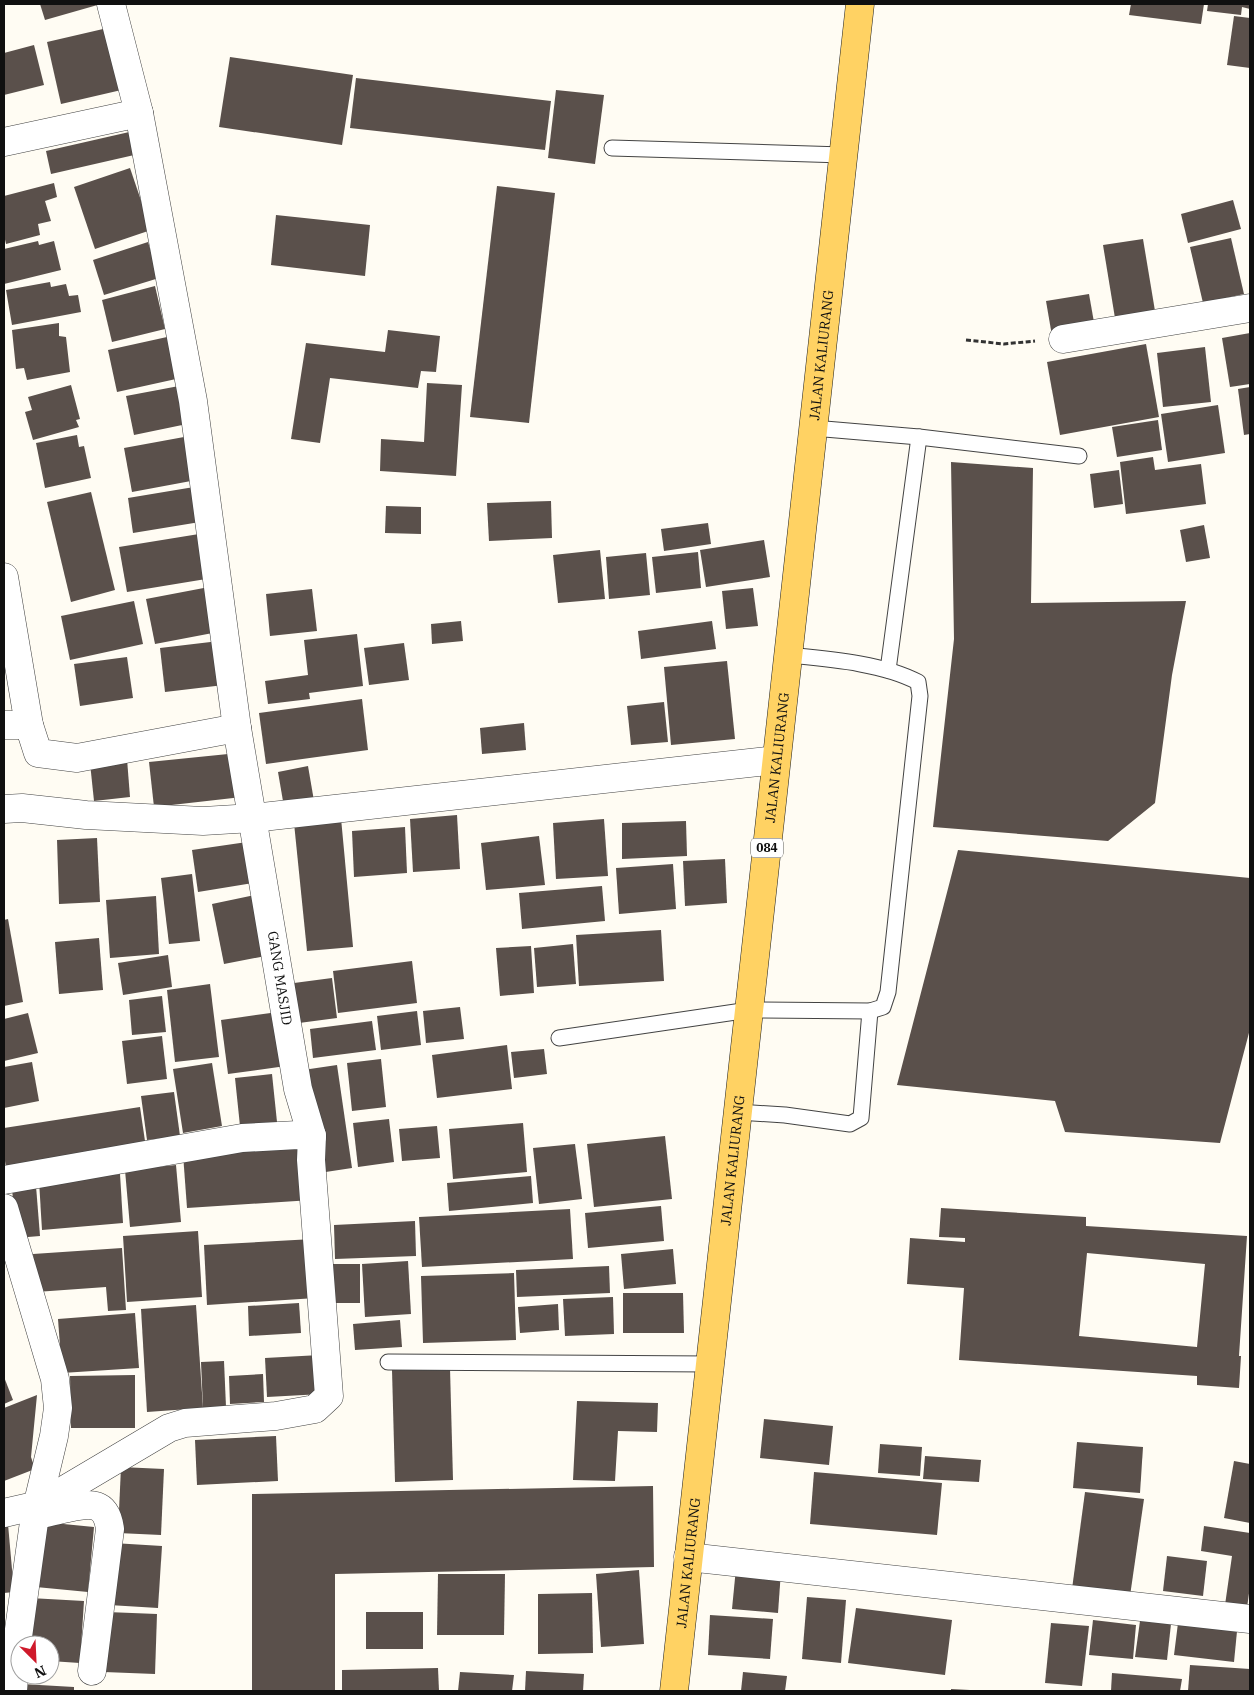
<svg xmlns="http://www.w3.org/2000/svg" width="1254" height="1695" font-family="'IBM Plex Serif',serif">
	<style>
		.building { fill: #5a504b; fill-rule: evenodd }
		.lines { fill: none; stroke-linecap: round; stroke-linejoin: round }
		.lane-casing { stroke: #434343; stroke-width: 17 }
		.street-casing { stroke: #434343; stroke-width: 29 }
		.primary-casing { stroke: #212121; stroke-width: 29 }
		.path { stroke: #323232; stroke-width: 3; stroke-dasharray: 5 2.5; stroke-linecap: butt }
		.lane { stroke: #fff; stroke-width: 15 }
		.street { stroke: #fff; stroke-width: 28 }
		.primary { stroke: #ffd263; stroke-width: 28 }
		.labels { text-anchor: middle; stroke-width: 5; stroke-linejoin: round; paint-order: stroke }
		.shield { fill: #fff; stroke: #585858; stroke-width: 1 }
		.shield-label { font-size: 12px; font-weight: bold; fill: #101010 }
		.street-label { font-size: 14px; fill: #101010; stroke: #fff }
	</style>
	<rect width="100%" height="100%" fill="#fffcf3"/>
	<g class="building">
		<polygon points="40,4 101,4 45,20"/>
		<polygon points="1131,4 1204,4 1201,24 1129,15"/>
		<polygon points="1208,4 1250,4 1250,9 1242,7 1241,15 1207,11"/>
		<polygon points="1234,16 1250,18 1250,68 1227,65"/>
		<polygon points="116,26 130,88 61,104 47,42"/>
		<polygon points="34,45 44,85 4,95 4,53"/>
		<polygon points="230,57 353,75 342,145 219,127"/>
		<polygon points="356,78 551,101 545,150 350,128"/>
		<polygon points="556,90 604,95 595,164 548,158"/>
		<polygon points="138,130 143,153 51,174 46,151"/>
		<polygon points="130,168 151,230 95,249 74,187"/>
		<polygon points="54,183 57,197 45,201 51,221 38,224 40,235 6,244 4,235 4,196"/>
		<polygon points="497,186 555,193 529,423 470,417"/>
		<polygon points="1233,200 1241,229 1188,243 1181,214"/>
		<polygon points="276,215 370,225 365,276 271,265"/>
		<polygon points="1231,238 1244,294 1203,303 1190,247"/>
		<polygon points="1143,239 1155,311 1115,318 1103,245"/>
		<polygon points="38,241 39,245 54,241 61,270 4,284 4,249"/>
		<polygon points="148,242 159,278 104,295 93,260"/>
		<polygon points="50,282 51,287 66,284 69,296 78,295 81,312 12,325 6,290"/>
		<polygon points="155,286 165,329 112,342 102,300"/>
		<polygon points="1089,294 1095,328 1052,336 1046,301"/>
		<polygon points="59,323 59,336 66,337 70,372 27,380 24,368 16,369 12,330"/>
		<polygon points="388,330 440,336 436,372 421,371 418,388 330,378 320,443 291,439 306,343 385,352"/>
		<polygon points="1250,333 1250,384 1230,387 1222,338"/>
		<polygon points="167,337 176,379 117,392 108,350"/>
		<polygon points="1146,344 1159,417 1060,435 1047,362"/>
		<polygon points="1205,347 1211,402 1163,407 1157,353"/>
		<polygon points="427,383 462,385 456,476 380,471 381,439 424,442"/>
		<polygon points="71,385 80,419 76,420 79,427 33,440 25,412 32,410 28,397"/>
		<polygon points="179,386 187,424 134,435 126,396"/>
		<polygon points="1250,387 1250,434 1244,435 1238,389"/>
		<polygon points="1218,405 1225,453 1168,462 1161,414"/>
		<polygon points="1158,420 1162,450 1117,457 1112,427"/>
		<polygon points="77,435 79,447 84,446 91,478 45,488 36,443"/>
		<polygon points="184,437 191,481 132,492 124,448"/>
		<polygon points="1153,457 1155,470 1201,464 1206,504 1126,514 1120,462"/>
		<polygon points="951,462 1033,468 1031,603 1186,601 1172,675 1155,803 1108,841 933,827 954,639"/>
		<polygon points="1119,470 1123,504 1094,508 1090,474"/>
		<polygon points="194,487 200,522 133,533 128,498"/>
		<polygon points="91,492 115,590 71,602 47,502"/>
		<polygon points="551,501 552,538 489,541 487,503"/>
		<polygon points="386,506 421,507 421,534 385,533"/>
		<polygon points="708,523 711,544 664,551 661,529"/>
		<polygon points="1204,525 1210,558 1186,562 1180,530"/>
		<polygon points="199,534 206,579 127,592 119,547"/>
		<polygon points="764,540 770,577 706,587 700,550"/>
		<polygon points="600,550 605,599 558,603 553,555"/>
		<polygon points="698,552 701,588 656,593 652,557"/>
		<polygon points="646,553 650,595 609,599 606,557"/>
		<polygon points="209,587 218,632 155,644 146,599"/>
		<polygon points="753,588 758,626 726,629 722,591"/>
		<polygon points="312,589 317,631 270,636 266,594"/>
		<polygon points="134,601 143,644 70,660 61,616"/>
		<polygon points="461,621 463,641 432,644 431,624"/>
		<polygon points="712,621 716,649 641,659 638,631"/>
		<polygon points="357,634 363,686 309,693 310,699 268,704 265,681 308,675 304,640"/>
		<polygon points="219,641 224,685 165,692 160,648"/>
		<polygon points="404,643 409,680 369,685 364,648"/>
		<polygon points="127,657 133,698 80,706 74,664"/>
		<polygon points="727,661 735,739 671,745 664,667"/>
		<polygon points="362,699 368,750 266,764 259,713"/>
		<polygon points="664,702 668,742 631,745 627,706"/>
		<polygon points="524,723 526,750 482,754 480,728"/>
		<polygon points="238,753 242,797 154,807 149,762"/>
		<polygon points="127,759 130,797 94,801 90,763"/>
		<polygon points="308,766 314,801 284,807 278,772"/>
		<polygon points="457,815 460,869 413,872 410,819"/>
		<polygon points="341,818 353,947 307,951 294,823"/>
		<polygon points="604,819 608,876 556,879 553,823"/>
		<polygon points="686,821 687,856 622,859 622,823"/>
		<polygon points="405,827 407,873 354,877 352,831"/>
		<polygon points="539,836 545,885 486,890 481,843"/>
		<polygon points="97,838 100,902 59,904 57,840"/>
		<polygon points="247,842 253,883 198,892 192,850"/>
		<polygon points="958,850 1250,878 1250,1029 1220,1143 1065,1132 1055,1101 897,1085"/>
		<polygon points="725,859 727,903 685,906 683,861"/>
		<polygon points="673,864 676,909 619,914 616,868"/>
		<polygon points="192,874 200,941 169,944 161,878"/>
		<polygon points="602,886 605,921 522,929 519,893"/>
		<polygon points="259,894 271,955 224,964 212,904"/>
		<polygon points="156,896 159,954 110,958 106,900"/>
		<polygon points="8,919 23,1002 4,1006 4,920"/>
		<polygon points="661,930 664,981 579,986 576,935"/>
		<polygon points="99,938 103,990 59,994 55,942"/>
		<polygon points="573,944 576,984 537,987 534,948"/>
		<polygon points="531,946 534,993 500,996 496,948"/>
		<polygon points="168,955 172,987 123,995 118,963"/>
		<polygon points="412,961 417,1003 338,1013 333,971"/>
		<polygon points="332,978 337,1018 299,1023 294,983"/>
		<polygon points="210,984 219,1057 175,1062 167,990"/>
		<polygon points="162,996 166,1032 132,1035 129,1000"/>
		<polygon points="460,1007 464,1039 426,1043 423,1011"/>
		<polygon points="417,1011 421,1045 381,1050 377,1016"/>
		<polygon points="278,1012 286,1066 228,1074 221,1020"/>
		<polygon points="28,1013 38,1053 4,1061 4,1019"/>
		<polygon points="372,1021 376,1050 313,1058 310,1029"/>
		<polygon points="162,1036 167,1079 127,1084 122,1041"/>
		<polygon points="507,1045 512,1089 437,1098 432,1055"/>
		<polygon points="544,1049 547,1074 514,1078 511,1052"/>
		<polygon points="381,1059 386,1107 352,1111 347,1063"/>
		<polygon points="32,1062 39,1101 4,1108 4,1067"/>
		<polygon points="212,1063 222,1126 183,1133 173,1069"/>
		<polygon points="337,1065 352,1168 319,1173 303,1070"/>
		<polygon points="272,1074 277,1122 240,1126 235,1078"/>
		<polygon points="174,1092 180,1136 147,1140 141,1096"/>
		<polygon points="140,1107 146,1148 6,1169 4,1153 4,1128"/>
		<polygon points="389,1119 394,1162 358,1167 353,1123"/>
		<polygon points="523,1123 527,1172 453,1179 449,1129"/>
		<polygon points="437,1126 440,1158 402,1161 399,1129"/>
		<polygon points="665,1136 672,1199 594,1207 587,1144"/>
		<polygon points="575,1144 582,1199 539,1204 533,1148"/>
		<polygon points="308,1145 312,1200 187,1208 183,1154"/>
		<polygon points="176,1165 181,1222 130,1227 125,1170"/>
		<polygon points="120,1174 123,1223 42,1230 39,1181"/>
		<polygon points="531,1176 533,1203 449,1211 447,1183"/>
		<polygon points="36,1186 40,1236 16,1238 12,1188"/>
		<polygon points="661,1206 664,1241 588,1248 585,1213"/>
		<path d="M941,1208L1086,1217V1226L1247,1236L1239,1356H1241L1239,1388L1197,1385V1376L959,1360L964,1288L907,1284L910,1238L965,1242V1238L939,1237ZM1087,1253L1205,1264L1197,1347L1079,1336Z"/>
		<polygon points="570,1209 573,1259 422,1267 419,1217"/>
		<polygon points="415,1221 416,1256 335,1259 334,1225"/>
		<polygon points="198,1231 202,1297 127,1302 123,1236"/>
		<polygon points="313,1239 316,1298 207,1305 204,1245"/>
		<polygon points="122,1248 126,1310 108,1311 106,1287 36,1292 33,1254"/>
		<polygon points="673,1249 676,1284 624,1289 621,1254"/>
		<polygon points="408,1261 411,1314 365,1317 362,1264"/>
		<rect x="324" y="1264" width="36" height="39"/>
		<polygon points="609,1266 610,1293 517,1297 516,1270"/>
		<polygon points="514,1273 516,1340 423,1343 421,1276"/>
		<polygon points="623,1293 683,1293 684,1333 623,1333"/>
		<polygon points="613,1297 614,1334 565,1336 563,1299"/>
		<polygon points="299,1303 301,1333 249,1336 248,1306"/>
		<polygon points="558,1304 559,1330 520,1333 518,1307"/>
		<polygon points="196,1305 203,1408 147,1412 141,1309"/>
		<polygon points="135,1313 139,1368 62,1373 58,1319"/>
		<polygon points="400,1320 402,1347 355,1350 353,1324"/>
		<polygon points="320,1355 322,1394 267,1397 265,1358"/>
		<polygon points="224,1361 226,1407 203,1408 201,1362"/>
		<polygon points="450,1368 453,1480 395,1482 392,1370"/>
		<polygon points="263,1374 264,1402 230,1404 229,1376"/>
		<polygon points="135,1375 135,1428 71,1428 70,1376"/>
		<polygon points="4,1377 13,1400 4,1404"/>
		<polygon points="37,1395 31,1457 35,1469 4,1481 4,1408"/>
		<polygon points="577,1401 658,1403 657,1432 618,1431 615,1481 573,1480"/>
		<polygon points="764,1419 833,1426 829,1465 760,1458"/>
		<polygon points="276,1436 278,1481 197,1485 195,1440"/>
		<polygon points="1077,1442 1143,1447 1140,1493 1073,1488"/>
		<polygon points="880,1444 922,1447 920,1476 878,1473"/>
		<polygon points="925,1456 981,1460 979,1482 923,1479"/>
		<polygon points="1234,1461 1250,1464 1250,1523 1224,1518"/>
		<polygon points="121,1467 164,1469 161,1535 118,1533"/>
		<polygon points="814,1472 942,1483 937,1535 810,1524"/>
		<polygon points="653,1486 654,1567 335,1574 335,1691 252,1691 252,1494"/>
		<polygon points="1085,1492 1144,1499 1130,1596 1072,1589"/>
		<polygon points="43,1522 94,1527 88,1592 36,1587"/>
		<polygon points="8,1524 14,1592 4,1593 4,1525"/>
		<polygon points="1204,1526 1250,1533 1250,1586 1247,1608 1225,1605 1232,1556 1201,1551"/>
		<polygon points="113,1543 162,1546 158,1608 109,1605"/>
		<polygon points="1167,1556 1207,1561 1203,1596 1163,1591"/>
		<polygon points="736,1568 781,1571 778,1613 732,1609"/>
		<polygon points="639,1570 644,1644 601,1647 596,1574"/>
		<polygon points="438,1574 505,1574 504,1635 437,1635"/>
		<polygon points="592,1593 593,1653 538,1654 538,1594"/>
		<polygon points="807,1597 846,1600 841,1663 802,1659"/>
		<polygon points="30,1598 84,1601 80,1663 50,1661 50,1645 27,1645"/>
		<polygon points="856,1608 952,1620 945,1675 848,1663"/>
		<polygon points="107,1612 157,1614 155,1674 104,1672"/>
		<rect x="366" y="1612" width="57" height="37"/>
		<polygon points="710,1615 773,1619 770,1659 708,1655"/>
		<polygon points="1179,1615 1238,1621 1234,1662 1174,1655"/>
		<polygon points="1093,1620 1136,1625 1133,1659 1089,1655"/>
		<polygon points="1140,1621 1171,1624 1167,1660 1135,1657"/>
		<polygon points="1051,1623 1089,1626 1082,1686 1045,1683"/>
		<polygon points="1190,1665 1250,1669 1250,1691 1188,1691"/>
		<polygon points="438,1668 439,1691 342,1691 342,1670"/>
		<polygon points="526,1671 584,1674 583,1691 525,1691"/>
		<polygon points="460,1672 514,1675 512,1691 458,1691"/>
		<polygon points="743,1672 787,1676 785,1691 741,1691"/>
		<polygon points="1112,1673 1182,1679 1180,1691 1111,1691"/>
		<polygon points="22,1684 74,1687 74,1691 22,1691"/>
		<polygon points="951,1689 970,1690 970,1691 951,1691"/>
	</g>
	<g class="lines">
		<g class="lane-casing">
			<g id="lane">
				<polyline points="612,148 843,155"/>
				<polyline points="813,428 919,437 1079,456"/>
				<polyline points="888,670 919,437"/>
				<path d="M559,1038L749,1010L870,1011L883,1007L888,992L920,696L918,682C882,663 828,659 788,655"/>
				<polyline points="738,1112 785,1115 850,1124 861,1118 870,1011"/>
				<polyline points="388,1362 710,1364"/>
			</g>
		</g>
		<g class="street-casing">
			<g id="street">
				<polyline points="4,142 139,113"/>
				<polyline points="1063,339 1250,308"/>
				<polyline points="4,577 29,725"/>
				<polyline points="4,725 29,725 38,753 77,758 237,728"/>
				<polyline points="4,809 22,808 86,815 203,821 253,818 776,760"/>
				<polyline points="4,1180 242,1138 298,1135 312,1136"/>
				<polyline points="4,1208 55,1379 58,1408 54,1436 35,1515 16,1651 13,1691"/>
				<polyline points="4,1513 39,1505 169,1428 185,1423 276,1416 315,1409 329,1396 311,1160 312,1136 298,1089 237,728 193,401 139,113 111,4"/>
				<path d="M37,1515C47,1513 58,1510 68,1508C91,1503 106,1501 110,1529L92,1671"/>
				<polyline points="688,1557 1250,1619"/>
			</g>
		</g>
		<g class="primary-casing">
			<g id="primary">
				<path id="s1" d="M674,1691L860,4"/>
			</g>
		</g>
		<polyline class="path" points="966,340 1004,344 1035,341"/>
		<use href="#lane" class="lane"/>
		<use href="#street" class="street"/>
		<use href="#primary" class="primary"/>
	</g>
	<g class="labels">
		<rect class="shield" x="751" y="838.5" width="32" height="19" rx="4"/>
		<g class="shield-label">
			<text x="767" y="852">084</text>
		</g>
		<g class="street-label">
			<text dy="5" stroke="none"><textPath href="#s1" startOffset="1344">JALAN KALIURANG</textPath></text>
			<text dy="5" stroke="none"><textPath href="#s1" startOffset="939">JALAN KALIURANG</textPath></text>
			<text transform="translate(280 978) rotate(81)" y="5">GANG MASJID</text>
			<text dy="5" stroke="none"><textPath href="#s1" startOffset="534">JALAN KALIURANG</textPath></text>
			<text dy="5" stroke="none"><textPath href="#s1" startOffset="129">JALAN KALIURANG</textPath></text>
		</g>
	</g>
	<rect width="1254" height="1695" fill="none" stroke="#101010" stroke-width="10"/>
	<g transform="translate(35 1660) rotate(156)"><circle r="24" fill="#ffffff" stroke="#9f9f9f"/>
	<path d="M0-4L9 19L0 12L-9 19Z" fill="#cf192a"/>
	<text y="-8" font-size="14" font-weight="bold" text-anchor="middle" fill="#101010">N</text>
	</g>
</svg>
